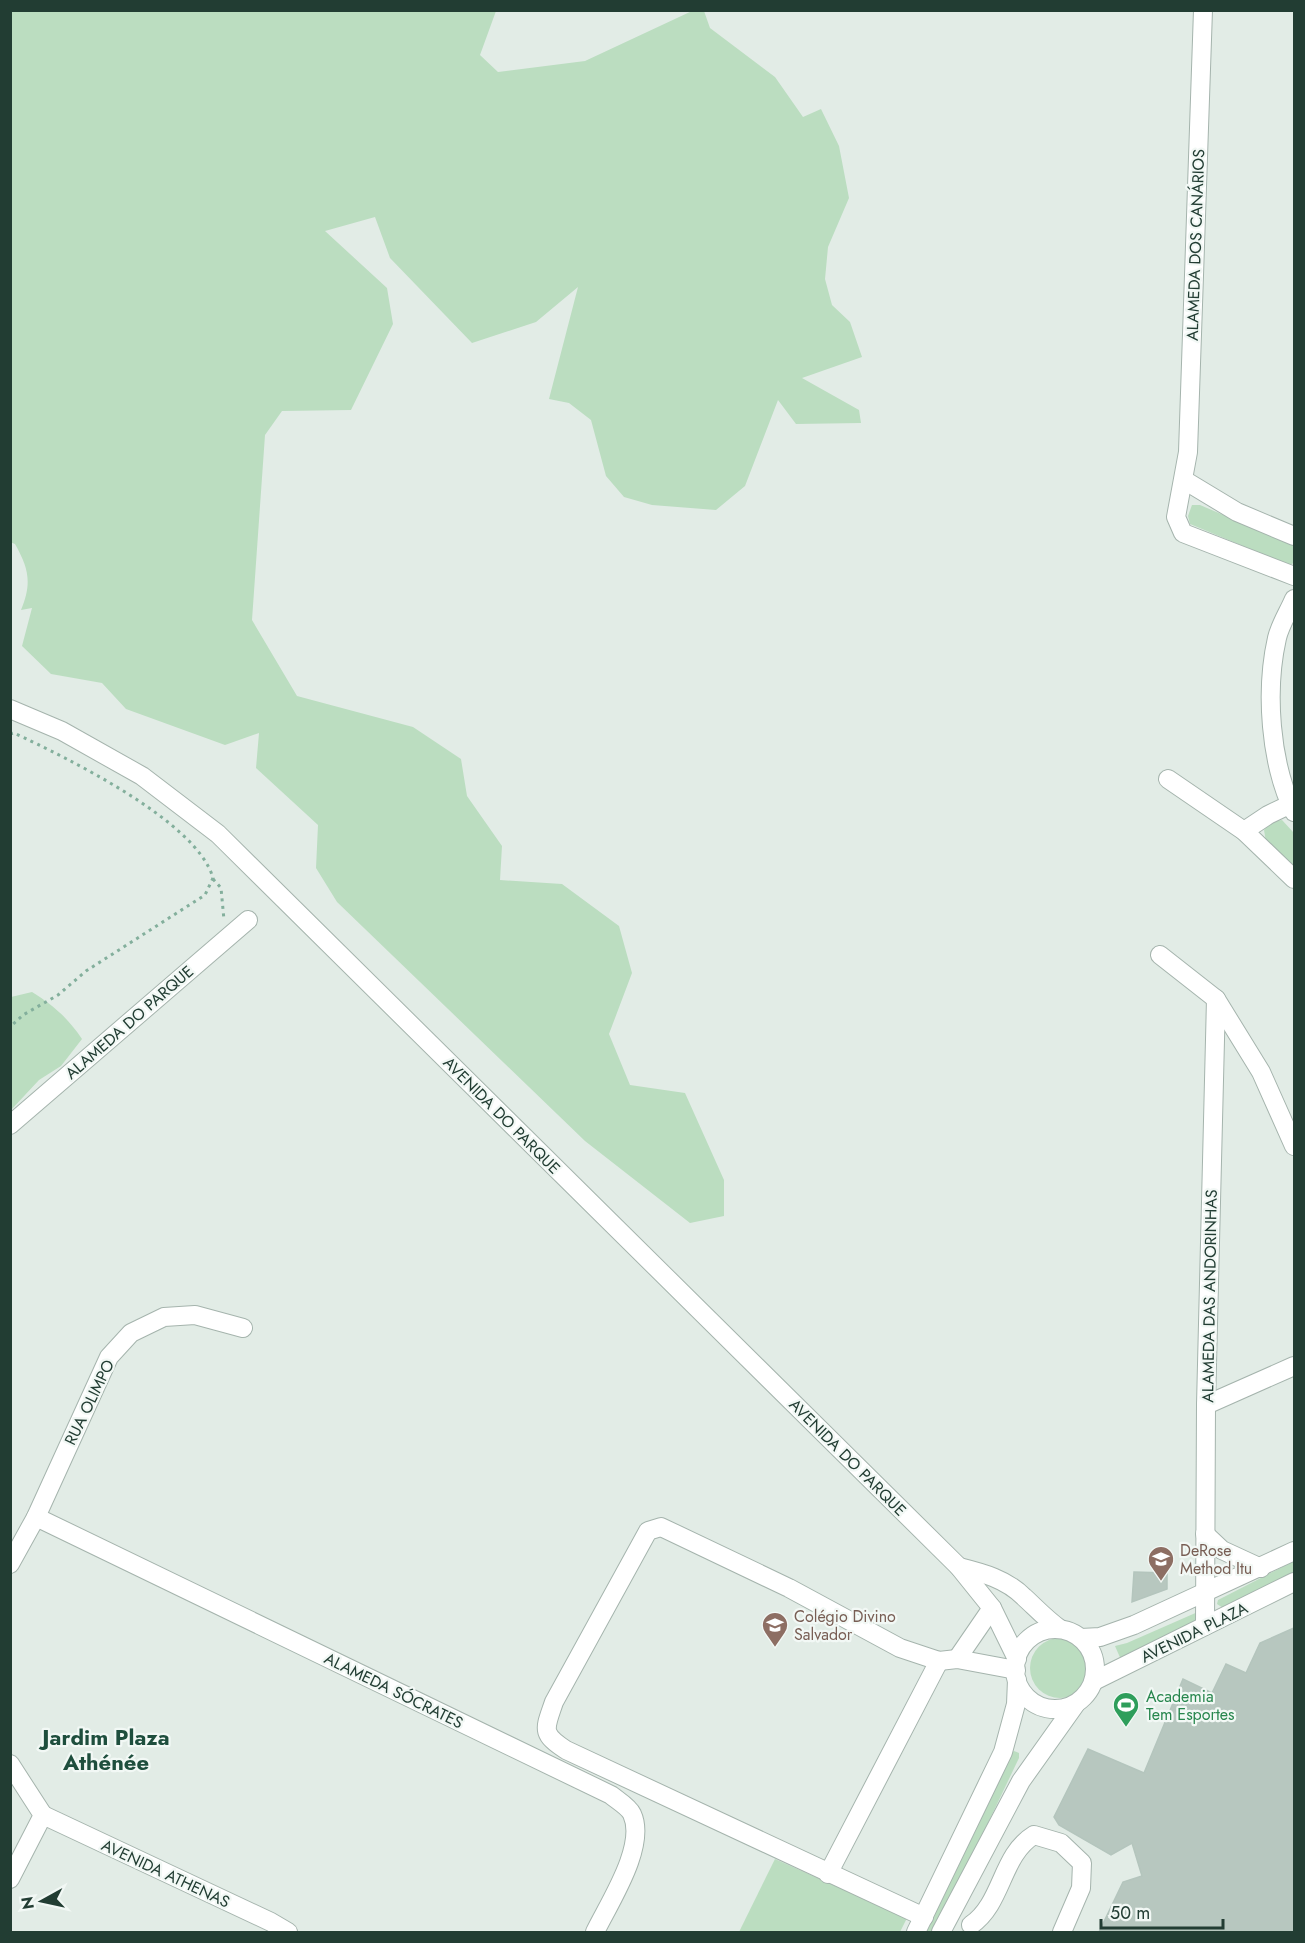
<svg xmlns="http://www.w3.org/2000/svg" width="1305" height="1943" font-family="Jost,sans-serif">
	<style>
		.green { fill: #bbddc0 }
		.building { fill: #b7c7bf; stroke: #b4c5bd; stroke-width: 1.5 }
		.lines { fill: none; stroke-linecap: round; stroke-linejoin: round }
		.minor-casing { stroke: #a5b4ad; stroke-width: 20 }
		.path { stroke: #83af9c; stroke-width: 3; stroke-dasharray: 3 4.5; stroke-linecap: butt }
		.minor { stroke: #fff; stroke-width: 18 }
		.labels { text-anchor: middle; stroke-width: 4.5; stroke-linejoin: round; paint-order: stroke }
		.street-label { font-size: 16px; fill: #223d33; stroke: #f2f8f5 }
		.education-label { font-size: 16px; fill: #785e54; stroke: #f2f8f5; text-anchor: start }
		.leisure-label { font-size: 16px; fill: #27864d; stroke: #f2f8f5; text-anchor: start }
		.district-label { font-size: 22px; font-weight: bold; fill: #1e4e3d; stroke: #f2f8f5 }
	</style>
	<rect width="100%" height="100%" fill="#e2ece6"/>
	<g class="green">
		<path d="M11,10L496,11L480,55L498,72L585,61L692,11H704L710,28L775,77L803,117L821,109L839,146L849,198L828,247L825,279L832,305L850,322L862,357L802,378L859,410L861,423L796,424L778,400L745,486L716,510L652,505L624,497L606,476L591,420L569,403L549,399L578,287L536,322L472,343L390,258L375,217L325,231L387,288L393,324L351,410L282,411L265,435L252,620L297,696L413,727L461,759L467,796L502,846L500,880L562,884L619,926L632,973L609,1034L630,1085L685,1093L724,1180V1216L690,1223L585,1141L337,902L316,868L318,825L256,768L259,733L225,745L126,709L102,683L51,674L22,646L32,608L21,610C32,583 29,569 15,544L10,542Z"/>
		<polygon points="1192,505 1200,505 1294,545 1294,563 1289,565 1190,524 1188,516"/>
		<polygon points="1282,820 1294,833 1294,869 1266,842 1264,830 1271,822"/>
		<path d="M32,992C53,1005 68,1018 82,1039L61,1066L39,1080L11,1110V997Z"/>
		<polygon points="1294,1561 1294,1573 1223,1608 1217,1604 1218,1600"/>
		<polygon points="1200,1611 1200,1618 1122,1662 1115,1646 1127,1643"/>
		<circle cx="1060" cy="1668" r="30"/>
		<polygon points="1014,1751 1019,1753 1019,1758 936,1932 924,1932 1011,1753"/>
		<polygon points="775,1859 907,1918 900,1932 739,1932"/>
	</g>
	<g class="building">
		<polygon points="1134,1572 1167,1573 1167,1589 1132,1602"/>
		<polygon points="1294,1628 1294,1932 1099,1932 1123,1882 1142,1876 1132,1843 1111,1855 1059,1825 1054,1817 1088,1749 1144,1773 1183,1679 1212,1693 1226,1664 1246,1673 1260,1643"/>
	</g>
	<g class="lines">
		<g class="minor-casing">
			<g id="minor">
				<polyline points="1203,10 1188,452 1176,517 1183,533 1294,576"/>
				<polyline points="1184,480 1237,512 1294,536"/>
				<path d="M1294,599C1289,611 1280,625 1277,638C1265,691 1270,763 1294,812"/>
				<polyline points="10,709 62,731 142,776 218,834 959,1567 992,1608 1017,1659"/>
				<polyline points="1168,779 1244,831 1294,879"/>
				<polyline points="1244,831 1268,815 1291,804"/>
				<polyline points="1160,955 1216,999 1261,1072 1294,1146"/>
				<polyline points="10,1125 248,920"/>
				<polyline points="1206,1405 1294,1366"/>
				<path d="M36,1517L611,1795C617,1800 629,1807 632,1814C647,1846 609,1903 595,1932"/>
				<polyline points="1205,1534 1222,1550 1261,1568"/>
				<polyline points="10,1564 36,1517 109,1357 131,1333 164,1317 195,1315 243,1328"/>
				<path d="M959,1567C983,1573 1006,1579 1024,1597C1036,1608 1046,1619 1060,1629"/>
				<polyline points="1205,1626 1206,1405 1216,999"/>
				<circle cx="1055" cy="1669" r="40"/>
				<polyline points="1081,1638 1100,1637 1134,1625 1294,1551"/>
				<polyline points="957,1659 992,1608"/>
				<polyline points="1094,1681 1294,1582"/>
				<polyline points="10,1764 43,1815 10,1879"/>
				<polyline points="43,1815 271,1922 288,1932"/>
				<polyline points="828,1874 939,1661"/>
				<path d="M924,1917L566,1750C540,1733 545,1729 554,1702L648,1531L661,1527L789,1588L900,1648L939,1661L957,1659L1016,1670"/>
				<path d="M971,1925C1003,1903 1001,1855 1034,1835L1061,1843L1082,1863L1081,1888L1062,1932"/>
				<polyline points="916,1932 1003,1752 1016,1704 1017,1680"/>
				<polyline points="941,1932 1021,1781 1075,1705"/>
			</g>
		</g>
		<g class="path">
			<path d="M10,734L14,733C67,758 197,821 213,878L205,895L86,971L58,995L23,1015L10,1027"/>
			<polyline points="213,879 221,888 224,920"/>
		</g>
		<use href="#minor" class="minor"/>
	</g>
	<defs>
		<g id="university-pin" transform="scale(1.35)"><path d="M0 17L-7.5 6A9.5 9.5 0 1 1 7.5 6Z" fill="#8d6e63" stroke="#f2f8f5"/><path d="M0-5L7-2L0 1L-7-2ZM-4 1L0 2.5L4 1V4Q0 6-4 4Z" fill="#fff"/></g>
		<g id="school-pin" transform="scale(1.35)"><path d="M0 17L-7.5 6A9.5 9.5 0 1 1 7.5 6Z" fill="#8d6e63" stroke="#f2f8f5"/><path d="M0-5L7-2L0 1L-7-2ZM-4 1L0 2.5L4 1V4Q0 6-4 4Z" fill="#fff"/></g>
		<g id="stadium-pin" transform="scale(1.35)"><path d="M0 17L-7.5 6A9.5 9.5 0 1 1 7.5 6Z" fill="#2e9e5b" stroke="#f2f8f5"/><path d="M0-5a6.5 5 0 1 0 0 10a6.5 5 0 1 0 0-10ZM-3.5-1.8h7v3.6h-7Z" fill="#fff"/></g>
	</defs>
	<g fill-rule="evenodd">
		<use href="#university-pin" x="1161" y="1559"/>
		<use href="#school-pin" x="775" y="1625"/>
		<use href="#stadium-pin" x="1126" y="1705"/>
	</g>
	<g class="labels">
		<g class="street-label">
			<text transform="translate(1195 245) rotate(-88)" y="6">ALAMEDA DOS CANÁRIOS</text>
			<text transform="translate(129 1022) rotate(-41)" y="6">ALAMEDA DO PARQUE</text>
			<text transform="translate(502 1115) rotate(45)" y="6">AVENIDA DO PARQUE</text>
			<text transform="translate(1209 1296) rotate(-89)" y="6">ALAMEDA DAS ANDORINHAS</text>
			<text transform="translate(89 1402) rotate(-64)" y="6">RUA OLIMPO</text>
			<text transform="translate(848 1457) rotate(45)" y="6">AVENIDA DO PARQUE</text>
			<text transform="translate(1194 1632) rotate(-26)" y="6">AVENIDA PLAZA</text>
			<text transform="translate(394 1690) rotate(26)" y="6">ALAMEDA SÓCRATES</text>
			<text transform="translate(166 1873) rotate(25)" y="6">AVENIDA ATHENAS</text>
		</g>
		<g class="education-label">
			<text x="1180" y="1556">DeRose<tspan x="1180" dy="18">Method Itu</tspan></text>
			<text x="794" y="1622">Colégio Divino<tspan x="794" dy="18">Salvador</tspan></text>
		</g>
		<g class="leisure-label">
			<text x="1146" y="1702">Academia<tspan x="1146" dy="18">Tem Esportes</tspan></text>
		</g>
		<g class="district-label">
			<text x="106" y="1745">Jardim Plaza<tspan x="106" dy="25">Athénée</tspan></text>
		</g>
	</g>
	<rect width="1305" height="1943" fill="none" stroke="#223d33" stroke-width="24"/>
	<g transform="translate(42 1901) rotate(262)" stroke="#f2f8f5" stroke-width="4.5" paint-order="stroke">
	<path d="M0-4.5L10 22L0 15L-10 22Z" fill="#223d33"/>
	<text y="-9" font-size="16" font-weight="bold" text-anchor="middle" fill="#223d33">N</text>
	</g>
	<path d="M1101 1919v9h122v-9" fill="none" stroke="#223d33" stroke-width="3"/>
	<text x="1110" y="1919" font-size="18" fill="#223d33" stroke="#f2f8f5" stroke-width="4.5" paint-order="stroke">50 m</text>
</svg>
